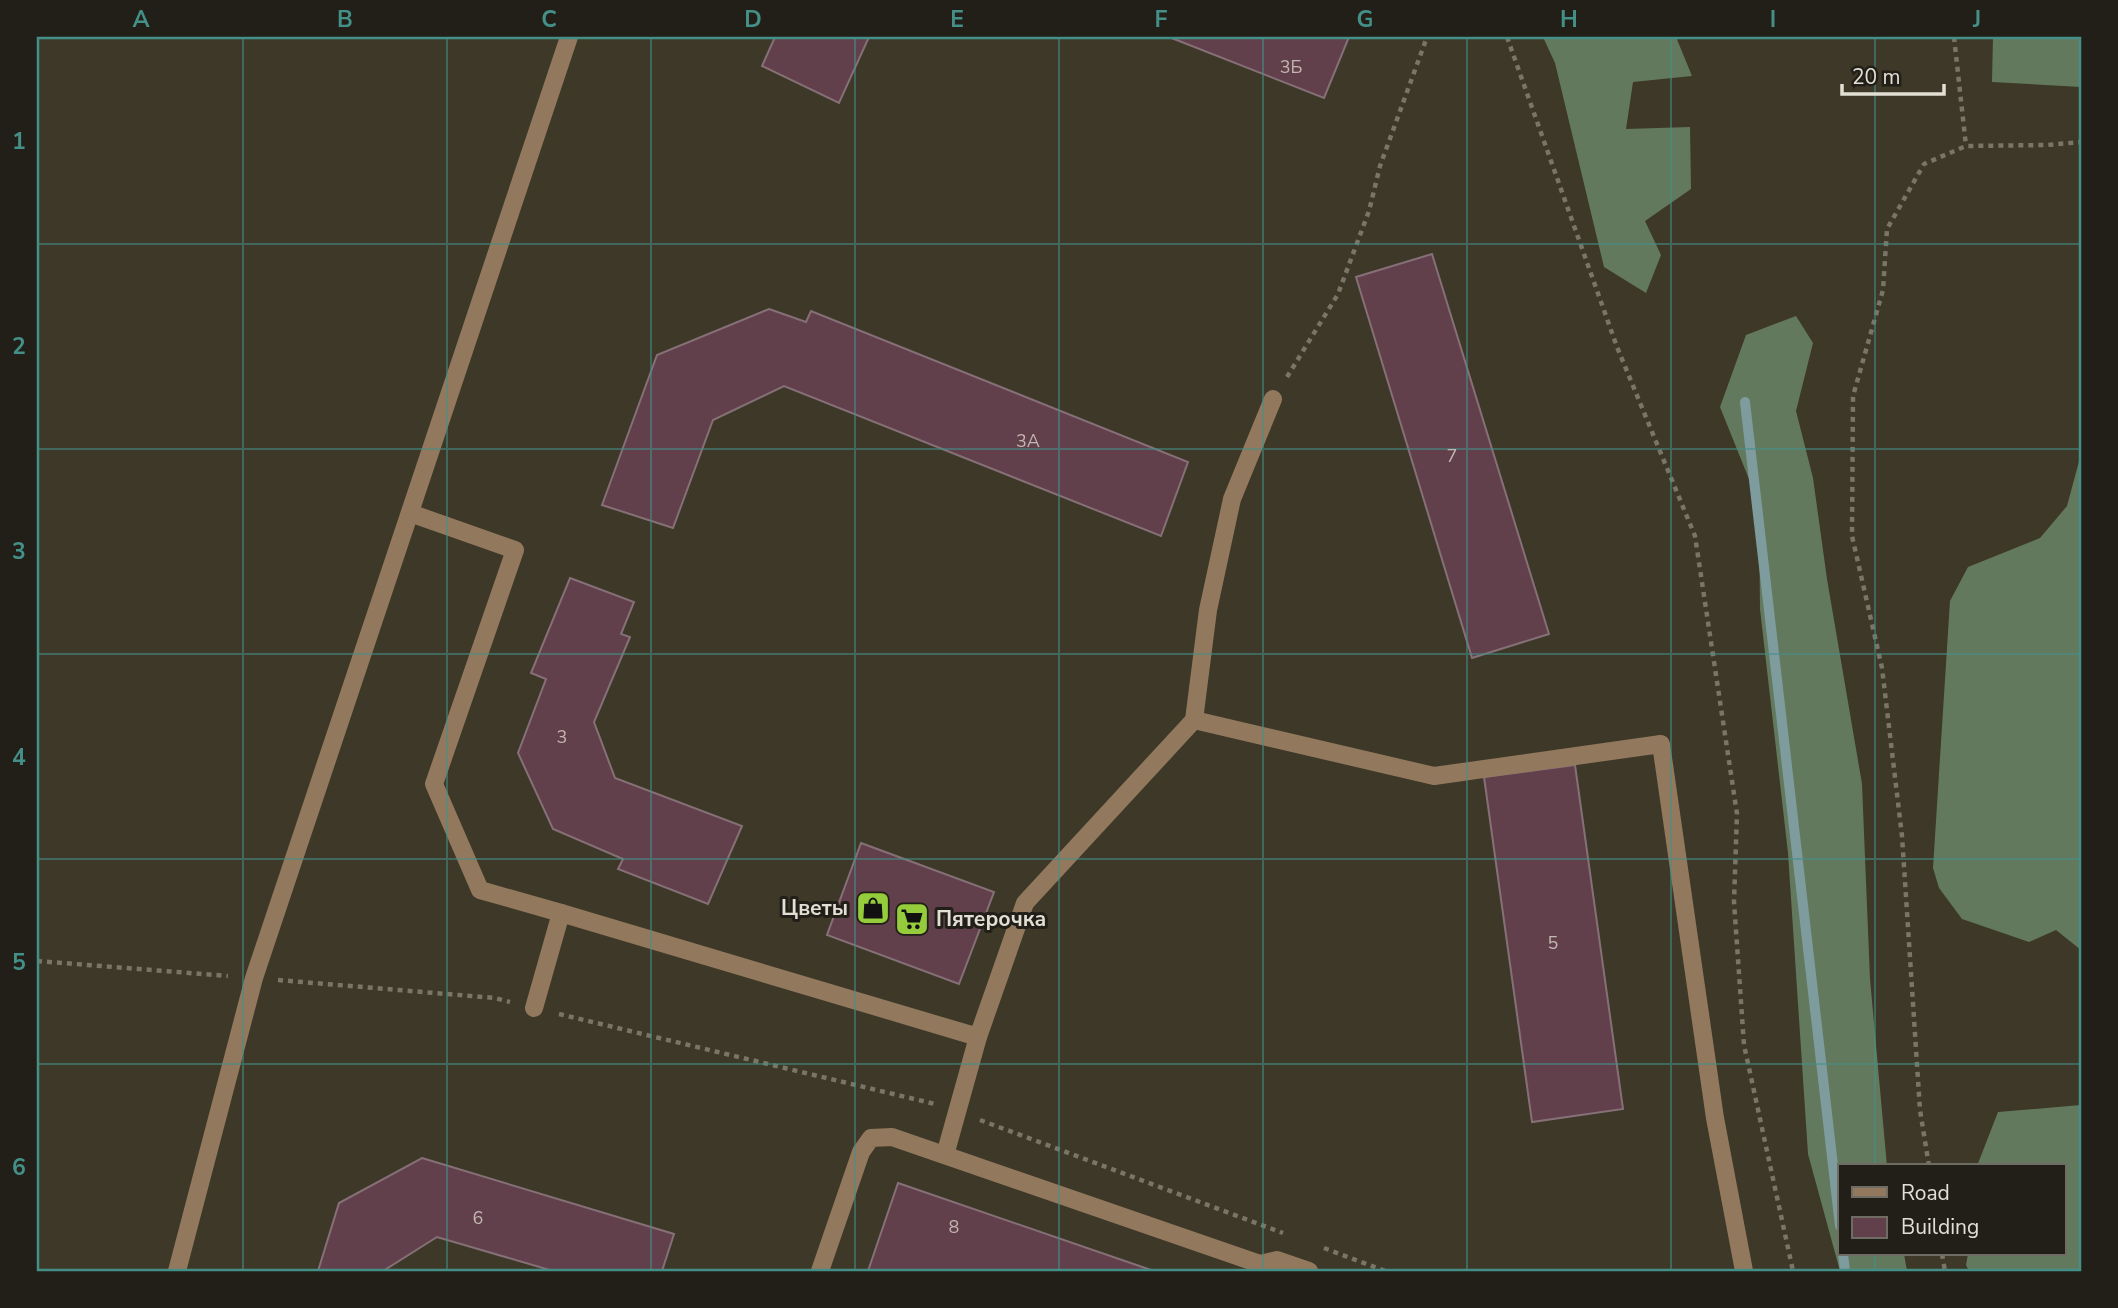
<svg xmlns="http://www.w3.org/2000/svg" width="2118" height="1308" font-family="'Nunito Sans',sans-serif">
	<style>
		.forest { fill: #63795e }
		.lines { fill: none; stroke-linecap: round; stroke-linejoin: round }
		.stream { stroke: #7e9c9e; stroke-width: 10 }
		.building { fill: #62404b; stroke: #867077; stroke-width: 2 }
		.path { stroke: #7a7567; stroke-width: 4.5; stroke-dasharray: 5 5; stroke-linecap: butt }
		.minor { stroke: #92795e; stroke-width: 18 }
		.grid { fill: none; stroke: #449088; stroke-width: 2; stroke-opacity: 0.55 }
		.labels { text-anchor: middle; stroke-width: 6; stroke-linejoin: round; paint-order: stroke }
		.number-label { font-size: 18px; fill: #c2b7b2 }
		.poi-label { font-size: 21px; font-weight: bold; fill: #e2dfd5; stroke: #211f17; text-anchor: end }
		.neatline { fill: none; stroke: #449088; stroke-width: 2.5 }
		.grid-label { font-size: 23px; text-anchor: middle; font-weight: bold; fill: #449088 }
	</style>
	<rect width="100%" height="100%" fill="#3d3827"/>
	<g class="forest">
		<polygon points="1543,37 1676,37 1692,76 1633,82 1626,129 1690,127 1691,189 1645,221 1661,255 1646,293 1604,267 1555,63"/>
		<polygon points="1993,37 2081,37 2081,87 1992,82"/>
		<polygon points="1796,316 1813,343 1796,411 1813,478 1827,579 1862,784 1870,979 1887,1166 1840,1166 1840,1254 1904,1254 1907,1271 1840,1271 1808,1154 1788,853 1760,609 1759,504 1720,407 1746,335"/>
		<polygon points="2081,454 2081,950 2056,930 2029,942 1962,919 1939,888 1933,868 1950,601 1968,567 2040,538 2067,506"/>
		<polygon points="2081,1105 2081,1271 1969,1271 1966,1265 1968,1254 2064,1254 2064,1166 1977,1166 1998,1112"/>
	</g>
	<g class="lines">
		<g class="stream">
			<polyline points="1745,402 1840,1226"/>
			<polyline points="1843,1254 1845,1271"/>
		</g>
	</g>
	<g class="building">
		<polygon points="775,37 869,37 839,103 762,66"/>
		<polygon points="1169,37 1349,37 1324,98"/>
		<polygon points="1432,254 1549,634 1472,658 1356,277"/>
		<polygon points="769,309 806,322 811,311 1188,462 1161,536 784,386 713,420 673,528 602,505 657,355"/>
		<polygon points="570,578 634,602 621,634 630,637 594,722 615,778 742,826 708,904 618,869 623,859 553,829 518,753 546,679 531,673"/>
		<polygon points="1575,765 1623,1109 1532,1122 1484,777"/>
		<polygon points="861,843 994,892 959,984 827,935"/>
		<polygon points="422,1158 674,1234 662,1271 553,1271 437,1237 383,1271 318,1271 339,1203"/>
		<polygon points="898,1183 1154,1271 868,1271"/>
	</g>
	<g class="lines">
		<g class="path">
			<polyline points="1507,37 1617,347 1695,536 1737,814 1734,902 1744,1045 1793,1271"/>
			<polyline points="1954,37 1966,146"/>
			<polyline points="1287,377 1338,294 1369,211 1380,166 1427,37"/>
			<polyline points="37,961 228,976"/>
			<polyline points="278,980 495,998 510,1002"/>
			<polyline points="559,1014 935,1104"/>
			<polyline points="980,1120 1283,1233"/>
			<polyline points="1929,1166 1920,1110 1902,836 1882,668 1852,536 1853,396 1883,290 1887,229 1924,164 1966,146 2047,145 2081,142"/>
			<polyline points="1324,1248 1385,1271"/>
			<polyline points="1942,1254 1945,1271"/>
		</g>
		<g class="minor">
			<polyline points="410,513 515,550 434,784 480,890 561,913 534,1008"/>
			<polyline points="1194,720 1434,776 1661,744 1715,1118 1744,1271"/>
			<polyline points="561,913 978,1037 1025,903 1194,720 1208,610 1232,499 1273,399"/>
			<polyline points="945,1155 978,1037"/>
			<polyline points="177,1271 254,978 569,37"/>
			<polyline points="820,1271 861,1152 871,1138 892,1137 1260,1264"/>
			<polyline points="1256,1271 1260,1264 1277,1260 1309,1271"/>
		</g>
	</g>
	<path class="grid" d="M243,37V1271M447,37V1271M651,37V1271M855,37V1271M1059,37V1271M1263,37V1271M1467,37V1271M1671,37V1271M1875,37V1166M37,244H2081M37,449H2081M37,654H2081M37,859H2081M37,1064H2081M1875,1254V1271"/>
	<defs>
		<g id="shop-square" transform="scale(1.75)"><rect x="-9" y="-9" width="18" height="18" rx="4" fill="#94cc3c" stroke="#211f17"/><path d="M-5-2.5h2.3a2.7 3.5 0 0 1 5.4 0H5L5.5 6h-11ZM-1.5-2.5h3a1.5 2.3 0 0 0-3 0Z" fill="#111"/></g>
		<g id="supermarket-square" transform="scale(1.75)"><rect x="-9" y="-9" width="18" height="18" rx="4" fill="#94cc3c" stroke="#211f17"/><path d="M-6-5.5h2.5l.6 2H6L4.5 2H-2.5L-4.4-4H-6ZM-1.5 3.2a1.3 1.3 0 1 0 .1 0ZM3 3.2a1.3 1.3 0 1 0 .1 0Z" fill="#111"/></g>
	</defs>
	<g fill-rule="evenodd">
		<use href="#shop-square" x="873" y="908"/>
		<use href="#supermarket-square" x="912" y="919"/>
	</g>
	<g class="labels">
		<g class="number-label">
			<text x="1291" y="73">3Б</text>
			<text x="1028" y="447">3А</text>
			<text x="1452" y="462">7</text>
			<text x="562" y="743">3</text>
			<text x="1553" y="949">5</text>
			<text x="478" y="1224">6</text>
			<text x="954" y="1233">8</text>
		</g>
		<g class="poi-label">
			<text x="848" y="915">Цветы</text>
			<text x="936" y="926" text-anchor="start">Пятерочка</text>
		</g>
	</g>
	<rect width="2118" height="1308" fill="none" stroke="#211f17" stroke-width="77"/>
	<rect x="1838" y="1164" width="228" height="91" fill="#211f17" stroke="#6e6c63" stroke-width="2"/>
	<rect x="1852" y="1187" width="35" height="10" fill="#92795e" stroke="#6e6c63" stroke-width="2"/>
	<text x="1901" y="1200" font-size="21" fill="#e2dfd5">Road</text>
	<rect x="1852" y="1217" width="35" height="21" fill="#62404b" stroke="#6e6c63" stroke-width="2"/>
	<text x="1901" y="1234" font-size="21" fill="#e2dfd5">Building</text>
	<path d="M1842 84v10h102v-10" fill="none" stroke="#e2dfd5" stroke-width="3.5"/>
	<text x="1852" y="84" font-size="21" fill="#e2dfd5" stroke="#211f17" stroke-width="5" paint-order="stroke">20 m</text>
	<rect x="38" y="38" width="2042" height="1232" class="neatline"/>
	<g class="grid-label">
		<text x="141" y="27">A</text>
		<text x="345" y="27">B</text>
		<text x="549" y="27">C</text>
		<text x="753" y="27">D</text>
		<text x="957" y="27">E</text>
		<text x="1161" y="27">F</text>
		<text x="1365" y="27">G</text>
		<text x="1569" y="27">H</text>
		<text x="1773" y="27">I</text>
		<text x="1977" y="27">J</text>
		<text x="19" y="149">1</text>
		<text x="19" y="354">2</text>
		<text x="19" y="559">3</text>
		<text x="19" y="765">4</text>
		<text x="19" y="970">5</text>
		<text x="19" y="1175">6</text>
	</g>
</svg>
